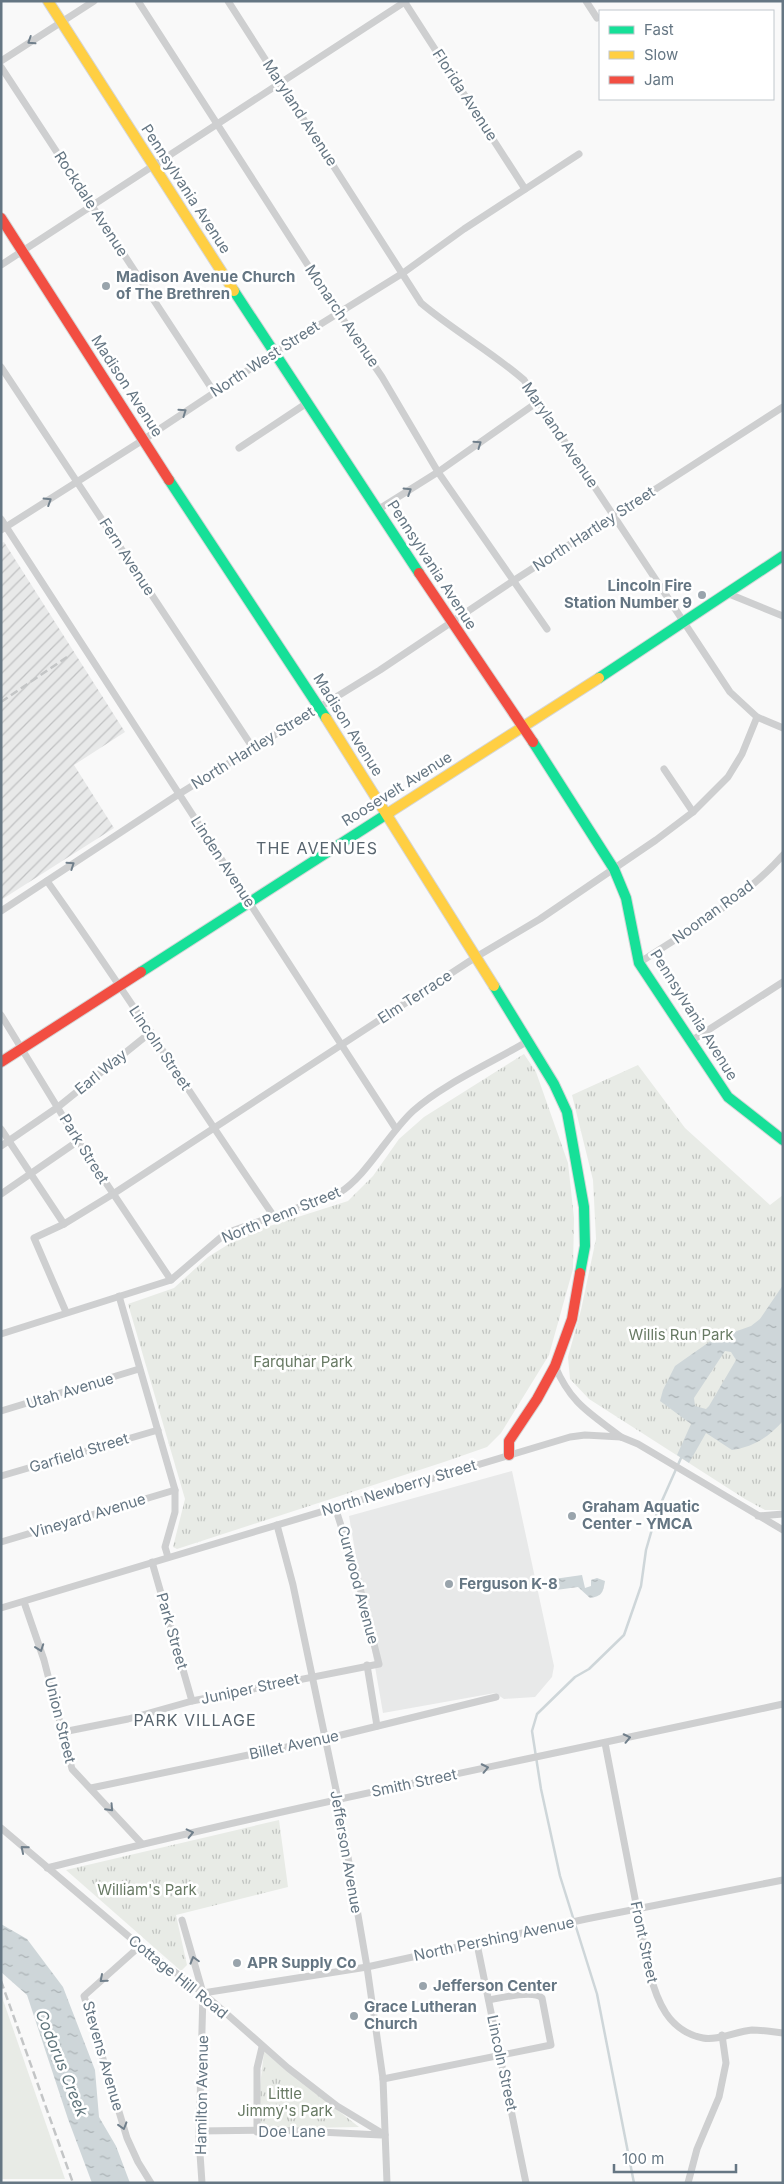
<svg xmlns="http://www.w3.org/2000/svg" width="784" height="2184" font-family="Inter,sans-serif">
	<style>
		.built { fill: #e8e9e9 }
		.industrial { fill: url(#industrial-furrows) }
		.grass { fill: #e8ebe6 }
		.park { fill: url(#park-tufts) }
		.water { fill: url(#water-ripples); fill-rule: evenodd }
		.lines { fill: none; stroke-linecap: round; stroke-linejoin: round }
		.stream { stroke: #ced6d9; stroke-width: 2.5 }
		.fast-casing { stroke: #d5d6d7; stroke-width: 12 }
		.slow-casing { stroke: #d5d6d7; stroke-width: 12 }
		.jam-casing { stroke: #d5d6d7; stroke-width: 12 }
		.street { stroke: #cecfd0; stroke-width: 7 }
		.fast { stroke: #16e098; stroke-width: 10 }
		.slow { stroke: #ffcf43; stroke-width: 10 }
		.jam { stroke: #f24e42; stroke-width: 10 }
		.rail { stroke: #c3c5c6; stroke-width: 2.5; stroke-dasharray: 8 4; stroke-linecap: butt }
		.oneway { stroke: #707f8b }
		.poi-dot { fill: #99a4ac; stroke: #fff; stroke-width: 2 }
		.labels { text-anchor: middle; stroke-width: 5; stroke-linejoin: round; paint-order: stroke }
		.street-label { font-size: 15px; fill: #657683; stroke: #fff }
		.poi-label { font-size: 15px; font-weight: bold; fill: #657683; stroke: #fff; text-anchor: start }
		.park-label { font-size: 15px; fill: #687a64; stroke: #fff }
		.neighbourhood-label { font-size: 16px; letter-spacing: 1px; fill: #57646e; stroke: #fff }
		.water-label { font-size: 16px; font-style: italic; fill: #60757c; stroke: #fff }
	</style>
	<defs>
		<pattern id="industrial-furrows" width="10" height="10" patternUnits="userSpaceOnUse" patternTransform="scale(1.25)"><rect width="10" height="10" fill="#e8e9e9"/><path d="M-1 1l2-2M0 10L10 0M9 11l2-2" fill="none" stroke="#c0c1c2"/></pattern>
		<pattern id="park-tufts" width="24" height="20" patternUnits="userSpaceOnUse" patternTransform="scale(1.25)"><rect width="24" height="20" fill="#e8ebe6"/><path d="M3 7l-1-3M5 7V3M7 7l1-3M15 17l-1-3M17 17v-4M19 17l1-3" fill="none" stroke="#c0c3c0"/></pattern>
		<pattern id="water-ripples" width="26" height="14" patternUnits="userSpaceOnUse" patternTransform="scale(1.25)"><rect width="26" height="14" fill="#ced6d9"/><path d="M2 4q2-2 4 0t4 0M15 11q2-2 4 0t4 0" fill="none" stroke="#abb2b5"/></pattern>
	</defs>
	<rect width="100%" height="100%" fill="#f9f9f9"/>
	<polygon class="built" points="512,1471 554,1666 552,1677 535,1697 504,1699 495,1693 383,1713 349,1516"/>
	<polygon class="industrial" points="4,542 125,732 74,765 114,828 1,900 1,543"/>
	<polygon class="grass" points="1,1994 65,2179 1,2179"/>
	<g class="park">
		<polygon points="524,1054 536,1072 568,1163 574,1218 573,1269 549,1355 501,1433 487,1447 444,1462 177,1549 173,1547 185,1499 128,1304 174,1288 208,1257 245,1234 348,1201 373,1176 399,1139 424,1117"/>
		<polygon points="638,1065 685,1128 770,1205 783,1195 783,1510 765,1510 745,1499 589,1399 570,1379 568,1357 581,1310 596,1239 593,1180 572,1095"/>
		<polygon points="279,1820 288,1887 176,1915 187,1965 181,1971 66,1870"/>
		<polygon points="264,2052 359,2127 255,2129"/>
	</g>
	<g class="water">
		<path d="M783,1285V1421C769,1437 753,1447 732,1450L706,1433L689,1463L677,1455L691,1424L660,1401L663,1390L675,1366L712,1340L751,1326L760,1319ZM725,1351L731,1352L736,1360L709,1406L706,1409L695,1406L694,1398Z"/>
		<path d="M582,1575L585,1588L591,1586V1580L597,1578L605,1581C603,1593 602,1596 590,1598L578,1587L556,1590L554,1579Z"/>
		<polygon points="1,1924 27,1939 63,1987 95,2070 99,2117 116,2146 130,2183 92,2183 68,2119 27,1995 1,1972"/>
	</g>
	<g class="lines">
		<polyline class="stream" points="634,2183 597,1994 560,1876 541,1789 532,1731 537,1714 575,1677 589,1669 624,1635 641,1586 646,1550 657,1512 681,1458"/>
		<g class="fast-casing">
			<g id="fast">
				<polyline points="234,291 419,573"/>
				<polyline points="169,480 326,718"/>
				<polyline points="599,678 783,556"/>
				<polyline points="533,742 614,869 626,898 639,963 728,1097 783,1140"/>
				<polyline points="141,972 390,812"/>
				<polyline points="494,986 554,1084 567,1112 584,1207 585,1246 580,1273"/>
			</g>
		</g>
		<g class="slow-casing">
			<g id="slow">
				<polyline points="48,1 234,291"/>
				<polyline points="326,718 494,986"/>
				<polyline points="390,812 599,678"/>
			</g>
		</g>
		<g class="jam-casing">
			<g id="jam">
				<polyline points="1,218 169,480"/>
				<polyline points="419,573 533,742"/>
				<polyline points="1,1062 141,972"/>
				<polyline points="509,1455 509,1441 537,1399 555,1366 572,1319 580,1273"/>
			</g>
		</g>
		<g class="street">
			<polyline points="138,1 338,312 382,377 438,472 547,629"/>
			<path d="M228,1L421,303C454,331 492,352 524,380L730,692L757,717L783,728"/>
			<polyline points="404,1 525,189"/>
			<polyline points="586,1 597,18"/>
			<polyline points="1,61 94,1"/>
			<polyline points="1,67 214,392"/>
			<polyline points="1,265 406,1"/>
			<polyline points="1,367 253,748"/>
			<polyline points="239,448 307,403"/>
			<polyline points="379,509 438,472 539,401"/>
			<polyline points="1,519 396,1129"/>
			<polyline points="1,530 143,440 274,353 403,273 464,229 579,154"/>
			<polyline points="729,594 783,616"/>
			<polyline points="664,769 693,812"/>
			<path d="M47,881C125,990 197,1105 273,1215"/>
			<polyline points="1,911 179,794 380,670 513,581 783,407"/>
			<path d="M639,963C689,930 743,900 783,855"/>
			<polyline points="1,1015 78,1141 171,1280"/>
			<polyline points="691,1041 783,982"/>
			<polyline points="1,1129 64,1224"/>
			<polyline points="1,1146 58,1107 151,1032"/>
			<polyline points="1,1194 78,1141"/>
			<polyline points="119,1296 175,1490 175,1512 165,1547 168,1557"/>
			<polyline points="66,1312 34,1238 64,1224 113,1194 476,957 540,919 656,840 693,812 728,777 742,754 757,717"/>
			<path d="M1,1334L171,1280L226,1233L339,1193C366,1177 388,1134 413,1111C443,1084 493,1062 528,1041"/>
			<path d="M555,1366C571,1404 590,1413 621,1437"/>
			<polyline points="1,1411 139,1369"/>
			<polyline points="1,1476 158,1430"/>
			<polyline points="758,1516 783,1514"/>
			<polyline points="277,1525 293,1585 338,1799 367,1967 383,2079 387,2183"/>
			<polyline points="1,1542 175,1490"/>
			<polyline points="152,1562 192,1701"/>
			<polyline points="24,1602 44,1660 72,1769 142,1844"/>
			<polyline points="1,1608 570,1437 585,1435 621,1437 638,1444 783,1530"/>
			<polyline points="367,1665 377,1726"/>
			<polyline points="63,1732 128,1719 192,1701 379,1664 356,1572 335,1507"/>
			<path d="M605,1743L649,1971C657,2001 668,2031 703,2038C718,2041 737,2031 752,2030C762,2030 773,2032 783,2033"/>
			<polyline points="91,1788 325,1739 496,1697"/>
			<polyline points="1,1828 140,1946 203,1993 288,2068 337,2106 385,2135"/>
			<path d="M47,1868C290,1806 537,1758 783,1704"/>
			<polyline points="182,1920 203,1993 199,2139 202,2183"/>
			<polyline points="477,1944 526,2183"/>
			<polyline points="140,1946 84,1996 127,2138 138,2162 151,2183"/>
			<polyline points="203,1993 367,1967 586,1919 783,1880"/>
			<path d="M383,2079L551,2045L542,1998C533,1989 501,1998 489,2000"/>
			<polyline points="199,2131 278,2130 381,2135"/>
			<polyline points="257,2132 257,2068 262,2047"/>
			<polyline points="688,2183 697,2149 719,2097 726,2063 722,2035"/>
		</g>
		<use href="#fast" class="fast"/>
		<use href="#slow" class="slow"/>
		<use href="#jam" class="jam"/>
		<g class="rail">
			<polyline points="1,702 67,657"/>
			<polyline points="1,1981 73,2183"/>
		</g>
	</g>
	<defs><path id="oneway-chevron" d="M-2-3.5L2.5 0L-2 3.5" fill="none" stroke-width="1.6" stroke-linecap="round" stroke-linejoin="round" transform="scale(1.25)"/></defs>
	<g class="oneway">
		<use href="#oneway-chevron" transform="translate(31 41) rotate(147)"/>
		<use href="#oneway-chevron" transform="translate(183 412) rotate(-35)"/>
		<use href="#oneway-chevron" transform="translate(478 444) rotate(-35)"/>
		<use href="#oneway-chevron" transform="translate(408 491) rotate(-32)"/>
		<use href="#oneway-chevron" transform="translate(48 501) rotate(-32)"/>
		<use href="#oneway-chevron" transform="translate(71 865) rotate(-34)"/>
		<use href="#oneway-chevron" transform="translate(40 1648) rotate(70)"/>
		<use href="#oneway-chevron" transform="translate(627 1738) rotate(-12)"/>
		<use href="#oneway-chevron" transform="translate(485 1768) rotate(-12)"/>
		<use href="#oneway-chevron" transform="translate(110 1808) rotate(47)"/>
		<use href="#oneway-chevron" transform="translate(190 1833) rotate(-13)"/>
		<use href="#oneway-chevron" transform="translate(24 1849) rotate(-140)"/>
		<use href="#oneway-chevron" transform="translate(194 1960) rotate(-106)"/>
		<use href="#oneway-chevron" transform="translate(103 1979) rotate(139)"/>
		<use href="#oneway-chevron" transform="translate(123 2126) rotate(73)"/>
	</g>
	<g class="poi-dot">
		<circle cx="106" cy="286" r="5"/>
		<circle cx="702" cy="595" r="5"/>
		<circle cx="572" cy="1516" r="5"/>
		<circle cx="449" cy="1584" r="5"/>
		<circle cx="237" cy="1963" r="5"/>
		<circle cx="423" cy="1986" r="5"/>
		<circle cx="354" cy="2016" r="5"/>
	</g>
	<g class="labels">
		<g class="street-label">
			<text transform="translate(465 95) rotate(57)" y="5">Florida Avenue</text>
			<text transform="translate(300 113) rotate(57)" y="5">Maryland Avenue</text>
			<text transform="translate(186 189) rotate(57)" y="5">Pennsylvania Avenue</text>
			<text transform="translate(91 204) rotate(57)" y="5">Rockdale Avenue</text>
			<text transform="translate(342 316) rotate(56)" y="5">Monarch Avenue</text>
			<text transform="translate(265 359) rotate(-33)" y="5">North West Street</text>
			<text transform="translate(127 386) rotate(57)" y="5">Madison Avenue</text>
			<text transform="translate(560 435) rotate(56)" y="5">Maryland Avenue</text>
			<text transform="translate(594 529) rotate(-33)" y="5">North Hartley Street</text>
			<text transform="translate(127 557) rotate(57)" y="5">Fern Avenue</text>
			<text transform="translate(432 565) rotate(57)" y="5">Pennsylvania Avenue</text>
			<text transform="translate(348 725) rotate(58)" y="5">Madison Avenue</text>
			<text transform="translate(253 748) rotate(-32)" y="5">North Hartley Street</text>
			<text transform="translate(397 789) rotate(-32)" y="5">Roosevelt Avenue</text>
			<text transform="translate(223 862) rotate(57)" y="5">Linden Avenue</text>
			<text transform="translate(713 912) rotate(-36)" y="5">Noonan Road</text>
			<text transform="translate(415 997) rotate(-33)" y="5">Elm Terrace</text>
			<text transform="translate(694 1015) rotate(58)" y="5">Pennsylvania Avenue</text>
			<text transform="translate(160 1048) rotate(56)" y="5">Lincoln Street</text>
			<text transform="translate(101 1072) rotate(-39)" y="5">Earl Way</text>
			<text transform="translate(84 1149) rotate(58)" y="5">Park Street</text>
			<text transform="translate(281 1215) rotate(-22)" y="5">North Penn Street</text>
			<text transform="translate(70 1391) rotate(-17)" y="5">Utah Avenue</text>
			<text transform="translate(79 1453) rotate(-17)" y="5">Garfield Street</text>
			<text transform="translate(399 1488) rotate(-17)" y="5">North Newberry Street</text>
			<text transform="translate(88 1516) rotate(-17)" y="5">Vineyard Avenue</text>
			<text transform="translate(358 1585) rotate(75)" y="5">Curwood Avenue</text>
			<text transform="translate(172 1631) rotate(74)" y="5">Park Street</text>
			<text transform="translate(250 1689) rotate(-12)" y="5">Juniper Street</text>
			<text transform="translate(60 1720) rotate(76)" y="5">Union Street</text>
			<text transform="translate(294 1745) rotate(-12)" y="5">Billet Avenue</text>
			<text transform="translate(414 1783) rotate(-12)" y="5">Smith Street</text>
			<text transform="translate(346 1852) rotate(80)" y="5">Jefferson Avenue</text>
			<text transform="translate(494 1939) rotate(-12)" y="5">North Pershing Avenue</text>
			<text transform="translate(644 1942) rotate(78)" y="5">Front Street</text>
			<text transform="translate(178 1977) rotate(39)" y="5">Cottage Hill Road</text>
			<text transform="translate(103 2056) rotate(74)" y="5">Stevens Avenue</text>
			<text transform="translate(502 2063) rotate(78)" y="5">Lincoln Street</text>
			<text transform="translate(202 2095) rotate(-89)" y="5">Hamilton Avenue</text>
			<text x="292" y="2137">Doe Lane</text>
		</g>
		<g class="poi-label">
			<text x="116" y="282">Madison Avenue Church<tspan x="116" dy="17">of The Brethren</tspan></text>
			<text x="692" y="591" text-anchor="end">Lincoln Fire<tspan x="692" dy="17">Station Number 9</tspan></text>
			<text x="582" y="1512">Graham Aquatic<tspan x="582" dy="17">Center - YMCA</tspan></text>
			<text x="459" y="1589">Ferguson K-8</text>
			<text x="247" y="1968">APR Supply Co</text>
			<text x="433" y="1991">Jefferson Center</text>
			<text x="364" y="2012">Grace Lutheran<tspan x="364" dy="17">Church</tspan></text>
		</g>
		<g class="park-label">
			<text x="681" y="1340">Willis Run Park</text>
			<text x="303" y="1367">Farquhar Park</text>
			<text x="147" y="1895">William's Park</text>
			<text x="285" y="2099">Little<tspan x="285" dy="17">Jimmy's Park</tspan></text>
		</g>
		<g class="neighbourhood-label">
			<text x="317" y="854">THE AVENUES</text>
			<text x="195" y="1726">PARK VILLAGE</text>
		</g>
		<g class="water-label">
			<text transform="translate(62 2063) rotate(68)" y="6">Codorus Creek</text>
		</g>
	</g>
	<rect width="784" height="2184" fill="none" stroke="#657683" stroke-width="5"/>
	<rect x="599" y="10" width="175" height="90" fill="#ffffff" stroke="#c1c8cd"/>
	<rect x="609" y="26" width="25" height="8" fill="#16e098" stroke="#c1c8cd"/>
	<text x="644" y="35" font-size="15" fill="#657683">Fast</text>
	<rect x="609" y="51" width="25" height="8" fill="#ffcf43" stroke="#c1c8cd"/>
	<text x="644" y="60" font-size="15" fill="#657683">Slow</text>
	<rect x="609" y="76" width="25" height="8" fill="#f24e42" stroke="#c1c8cd"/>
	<text x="644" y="85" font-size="15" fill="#657683">Jam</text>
	<path d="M614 2164v8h122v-8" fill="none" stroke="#657683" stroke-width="2.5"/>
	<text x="622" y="2164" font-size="15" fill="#657683" stroke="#ffffff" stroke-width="4" paint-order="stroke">100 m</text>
</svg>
